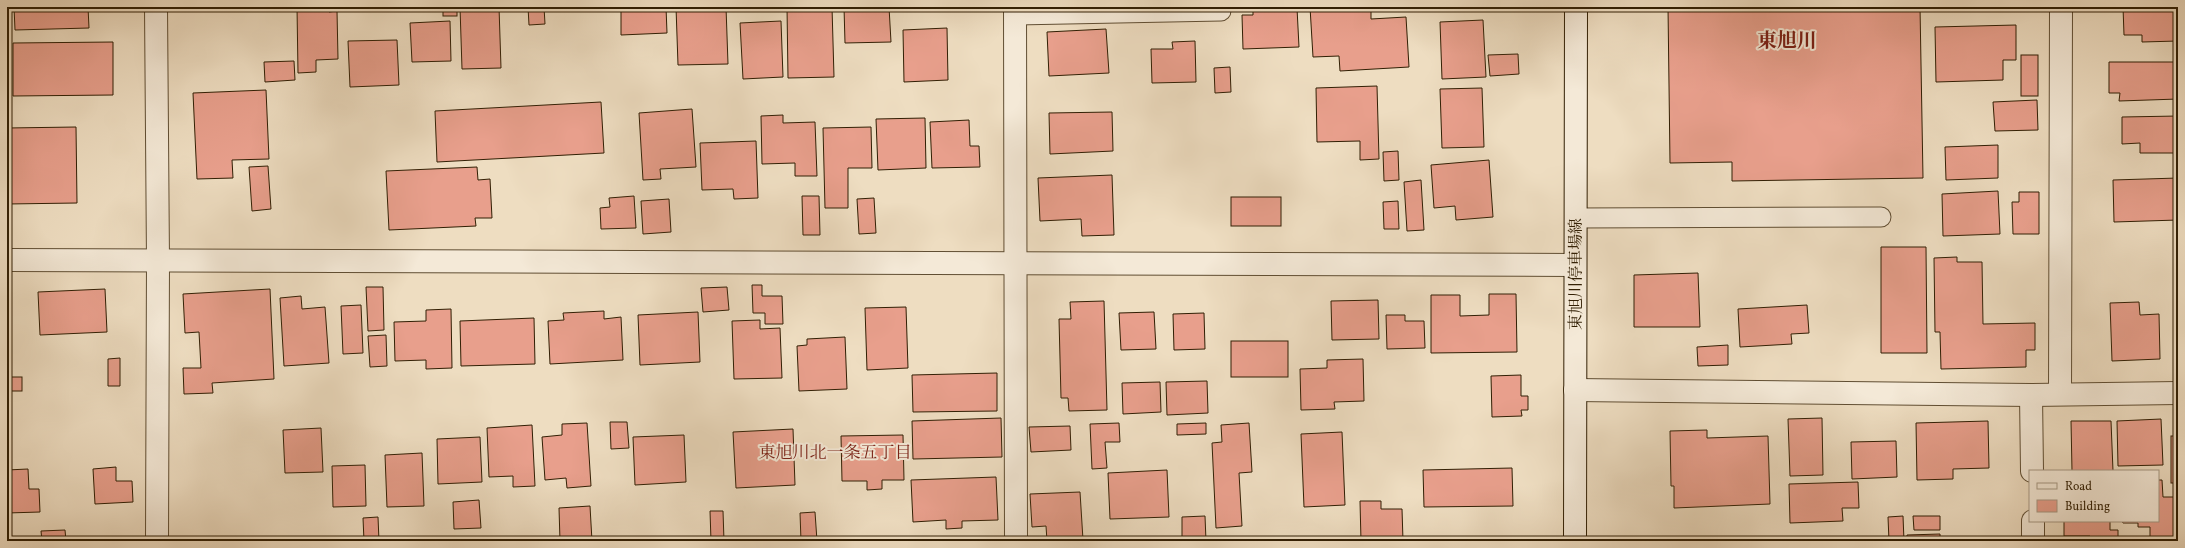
<svg xmlns="http://www.w3.org/2000/svg" width="2185" height="548" font-family="Vollkorn,'Noto Serif JP',serif">
	<style>
		.building { fill: #e89f8c; stroke: #311f04 }
		.lines { fill: none; stroke-linecap: round; stroke-linejoin: round }
		.service-casing { stroke: #604e33; stroke-width: 21 }
		.minor-casing { stroke: #604e33; stroke-width: 24 }
		.secondary-casing { stroke: #311f04; stroke-width: 24 }
		.service { stroke: #f4e9d7; stroke-width: 19 }
		.minor { stroke: #f4e9d7; stroke-width: 22 }
		.secondary { stroke: #f4e9d7; stroke-width: 22 }
		.labels { text-anchor: middle; stroke-width: 4; stroke-linejoin: round; paint-order: stroke }
		.street-label { font-size: 16px; fill: #311f04; stroke: #f4e9d7 }
		.neighbourhood-label { font-size: 17px; fill: #7a1f14; stroke: #f4e9d7 }
		.district-label { font-size: 20px; font-weight: bold; fill: #7a1f14; stroke: #f4e9d7 }
	</style>
	<rect width="100%" height="100%" fill="#eeddc1"/>
	<filter id="stains"><feTurbulence type="fractalNoise" baseFrequency=".005" numOctaves="4"/><feColorMatrix values="0 0 0 0 .2 0 0 0 0 .09 0 0 0 0 .02 0 0 0 .5 -.17"/></filter>
	<radialGradient id="worn" r=".72"><stop offset=".6" stop-color="#630" stop-opacity="0"/><stop offset="1" stop-color="#630" stop-opacity=".3"/></radialGradient>
	<g class="building">
		<polygon points="14,7 88,7 89,28 15,30"/>
		<polygon points="297,7 329,7 329,12 337,11 338,59 316,60 316,72 298,73"/>
		<rect x="443" y="7" width="14" height="9"/>
		<polygon points="460,7 499,7 501,68 462,69"/>
		<polygon points="528,7 544,7 545,24 529,25"/>
		<polygon points="621,7 666,7 667,33 621,35"/>
		<polygon points="676,7 726,7 728,64 678,65"/>
		<polygon points="787,7 832,7 834,77 788,78"/>
		<polygon points="844,7 889,7 891,42 845,43"/>
		<polygon points="1310,7 1347,7 1347,9 1371,8 1371,19 1406,17 1409,67 1340,71 1339,56 1313,57"/>
		<polygon points="1668,7 1920,7 1923,178 1732,181 1732,162 1670,163"/>
		<polygon points="2123,7 2178,7 2178,41 2142,42 2142,35 2124,35"/>
		<polygon points="1297,8 1299,47 1243,49 1242,15 1253,15 1253,9"/>
		<polygon points="1483,20 1486,77 1442,79 1440,22"/>
		<polygon points="450,21 451,61 412,62 410,23"/>
		<polygon points="781,21 783,77 743,79 740,23"/>
		<polygon points="2016,25 2016,60 2003,60 2003,80 1936,82 1935,27"/>
		<polygon points="947,28 948,80 904,82 903,30"/>
		<polygon points="1106,29 1109,73 1049,76 1047,32"/>
		<polygon points="397,40 399,85 350,87 348,41"/>
		<polygon points="1195,41 1196,82 1152,83 1151,49 1173,49 1172,42"/>
		<polygon points="113,42 113,95 13,96 13,43"/>
		<polygon points="1518,54 1519,74 1490,76 1488,55"/>
		<rect x="2021" y="55" width="17" height="41"/>
		<polygon points="294,61 295,80 265,82 264,62"/>
		<polygon points="2109,62 2178,62 2178,99 2119,101 2120,93 2109,93"/>
		<polygon points="1230,67 1231,92 1215,93 1214,68"/>
		<polygon points="1377,86 1379,159 1360,160 1360,141 1317,142 1316,88"/>
		<polygon points="1482,88 1484,147 1442,148 1440,89"/>
		<polygon points="266,90 269,159 232,160 233,178 197,179 193,93"/>
		<polygon points="2037,100 2038,130 1995,131 1993,102"/>
		<polygon points="601,102 604,153 437,162 435,111"/>
		<polygon points="692,109 696,167 660,169 661,179 643,180 639,113"/>
		<polygon points="1112,112 1113,151 1050,154 1049,113"/>
		<polygon points="783,115 783,123 815,122 817,176 795,176 795,163 762,164 761,116"/>
		<polygon points="2178,116 2178,153 2140,153 2140,143 2122,144 2122,117"/>
		<polygon points="925,118 926,168 878,170 876,119"/>
		<polygon points="969,120 970,146 979,146 980,167 932,168 930,122"/>
		<polygon points="76,127 77,203 7,204 7,128"/>
		<polygon points="871,127 872,168 848,168 848,208 825,208 823,128"/>
		<polygon points="756,141 758,198 734,199 733,189 702,190 700,143"/>
		<polygon points="1998,145 1998,178 1946,180 1945,147"/>
		<polygon points="1398,151 1399,180 1384,181 1383,152"/>
		<polygon points="1489,160 1493,217 1456,220 1455,206 1434,208 1431,165"/>
		<polygon points="268,166 271,209 252,211 249,167"/>
		<polygon points="477,167 478,180 490,179 492,218 475,218 476,226 389,230 386,171"/>
		<polygon points="1112,175 1114,235 1082,236 1081,219 1040,221 1038,178"/>
		<polygon points="2178,178 2178,220 2114,222 2113,180"/>
		<polygon points="1421,180 1424,230 1407,231 1404,182"/>
		<polygon points="1998,191 2000,234 1943,236 1942,194"/>
		<polygon points="2019,192 2039,192 2039,234 2013,234 2012,202 2019,202"/>
		<polygon points="634,196 636,228 601,229 600,208 610,207 609,198"/>
		<polygon points="802,196 819,196 820,235 803,235"/>
		<rect x="1231" y="197" width="50" height="29"/>
		<polygon points="874,198 876,233 859,234 857,199"/>
		<polygon points="669,199 671,232 643,234 641,201"/>
		<polygon points="1398,201 1399,229 1384,229 1383,202"/>
		<polygon points="1881,247 1926,247 1927,353 1881,353"/>
		<polygon points="1957,257 1957,262 1982,262 1983,324 2035,323 2035,350 2026,350 2026,367 1941,369 1940,332 1935,332 1934,258"/>
		<polygon points="1698,273 1700,327 1634,327 1634,275"/>
		<polygon points="752,285 762,285 762,296 782,296 783,324 765,324 765,313 753,313"/>
		<polygon points="366,287 383,287 384,330 368,331"/>
		<polygon points="727,287 729,310 703,312 701,288"/>
		<polygon points="7,288 10,288 11,316 7,316"/>
		<polygon points="105,289 107,332 40,335 38,292"/>
		<polygon points="270,289 274,379 212,383 213,393 184,394 183,368 201,368 199,332 185,333 183,294"/>
		<polygon points="1489,294 1516,294 1517,352 1431,353 1431,295 1460,295 1460,316 1489,315"/>
		<polygon points="301,296 302,309 325,307 329,363 284,366 280,298"/>
		<polygon points="1378,300 1379,339 1332,340 1331,301"/>
		<polygon points="1104,301 1107,410 1069,411 1068,398 1061,398 1059,319 1071,319 1070,302"/>
		<polygon points="2139,302 2140,315 2159,314 2160,359 2112,361 2110,303"/>
		<polygon points="361,305 363,353 343,354 341,306"/>
		<polygon points="1807,305 1809,333 1791,334 1792,344 1740,347 1738,309"/>
		<polygon points="906,307 908,368 867,370 865,308"/>
		<polygon points="451,309 452,368 426,369 426,360 395,361 394,322 426,321 426,310"/>
		<polygon points="604,311 604,319 621,317 623,360 550,364 548,321 564,320 563,313"/>
		<polygon points="698,312 700,362 640,365 638,315"/>
		<polygon points="1154,312 1156,349 1121,350 1119,313"/>
		<polygon points="1204,313 1205,349 1174,350 1173,314"/>
		<polygon points="1386,315 1405,315 1405,321 1424,321 1425,348 1387,349"/>
		<rect x="2174" y="316" width="4" height="32"/>
		<polygon points="534,318 535,364 461,366 460,321"/>
		<polygon points="760,320 760,329 780,328 782,378 734,379 732,321"/>
		<polygon points="386,335 387,366 370,367 368,336"/>
		<polygon points="845,337 847,389 799,391 797,346 807,345 807,339"/>
		<rect x="1231" y="341" width="57" height="36"/>
		<polygon points="1728,345 1728,365 1698,366 1697,347"/>
		<polygon points="120,358 120,386 108,386 108,359"/>
		<polygon points="1363,359 1364,401 1334,402 1335,409 1301,410 1300,369 1327,368 1327,360"/>
		<polygon points="997,373 997,411 913,412 912,375"/>
		<polygon points="1521,375 1521,396 1528,396 1528,410 1521,410 1522,416 1492,417 1491,376"/>
		<rect x="7" y="377" width="15" height="14"/>
		<polygon points="1207,381 1208,413 1167,415 1166,382"/>
		<polygon points="1160,382 1161,412 1123,414 1122,383"/>
		<polygon points="1001,418 1002,457 913,459 912,421"/>
		<polygon points="1822,418 1823,475 1790,476 1788,419"/>
		<polygon points="2161,419 2163,465 2118,466 2117,421"/>
		<polygon points="1988,421 1989,468 1953,469 1953,479 1917,480 1916,423"/>
		<polygon points="2071,421 2111,421 2113,471 2072,471"/>
		<polygon points="610,422 627,422 629,448 611,449"/>
		<polygon points="587,423 591,486 567,488 566,478 545,480 542,437 562,435 562,424"/>
		<polygon points="1119,423 1120,442 1105,442 1107,468 1092,469 1090,424"/>
		<polygon points="1206,423 1206,434 1177,435 1177,424"/>
		<polygon points="1249,423 1252,472 1239,473 1242,526 1216,528 1212,443 1222,442 1221,425"/>
		<polygon points="532,425 535,486 513,487 513,476 489,477 487,428"/>
		<polygon points="1070,426 1071,450 1031,452 1029,427"/>
		<polygon points="321,428 323,472 285,473 283,430"/>
		<polygon points="793,429 795,485 736,488 733,432"/>
		<polygon points="1707,430 1707,438 1768,436 1770,504 1674,508 1674,486 1671,486 1670,431"/>
		<polygon points="1342,432 1345,505 1304,507 1301,434"/>
		<polygon points="684,435 686,482 635,485 633,437"/>
		<polygon points="903,435 904,480 882,480 882,489 867,490 867,481 842,481 841,436"/>
		<rect x="2171" y="436" width="7" height="47"/>
		<polygon points="480,437 482,482 438,484 437,439"/>
		<polygon points="1896,441 1897,477 1852,479 1851,442"/>
		<polygon points="422,453 424,506 387,507 385,455"/>
		<polygon points="365,465 366,506 333,507 332,466"/>
		<polygon points="116,467 116,481 132,481 133,502 95,504 93,469"/>
		<polygon points="1512,468 1513,506 1424,507 1423,470"/>
		<polygon points="28,469 29,489 39,489 40,512 7,513 7,470"/>
		<polygon points="1167,470 1169,517 1110,519 1108,473"/>
		<polygon points="996,477 998,520 962,521 962,528 946,529 946,520 913,522 911,480"/>
		<polygon points="2158,480 2162,480 2163,497 2178,497 2178,537 2150,538 2150,527 2138,527 2138,523 2123,523 2122,521 2158,521"/>
		<polygon points="1858,482 1859,508 1842,508 1843,521 1790,523 1789,484"/>
		<polygon points="1080,492 1083,540 1047,541 1046,526 1032,527 1030,494"/>
		<polygon points="479,500 481,528 454,529 453,502"/>
		<polygon points="1360,501 1381,501 1381,509 1402,509 1403,541 1361,541"/>
		<polygon points="590,506 592,541 560,541 559,508"/>
		<polygon points="710,511 723,511 724,541 711,541"/>
		<polygon points="815,512 817,541 801,541 800,513"/>
		<polygon points="1205,516 1206,541 1182,541 1182,517"/>
		<polygon points="1903,516 1904,541 1889,541 1888,517"/>
		<polygon points="1913,516 1940,516 1940,530 1914,530"/>
		<polygon points="378,517 379,541 364,541 363,518"/>
		<polygon points="2064,521 2110,521 2110,530 2118,530 2118,541 2090,541 2090,536 2064,536"/>
		<polygon points="65,530 66,541 42,541 41,531"/>
		<polygon points="1940,534 1940,541 1907,541 1907,535"/>
	</g>
	<g class="lines">
		<g class="service-casing">
			<g id="service">
				<polyline points="1015,15 1221,11"/>
				<polyline points="1575,218 1881,217"/>
			</g>
		</g>
		<g class="minor-casing">
			<g id="minor">
				<polyline points="156,7 158,261 157,541"/>
				<polyline points="1015,7 1016,541"/>
				<polyline points="7,260 1575,265"/>
				<polyline points="1575,390 2031,395 2178,393"/>
				<polyline points="2060,393 2061,7"/>
				<polyline points="2031,395 2032,471"/>
				<polyline points="2033,521 2033,541"/>
			</g>
		</g>
		<g class="secondary-casing">
			<polyline id="secondary" points="1575,541 1576,7"/>
		</g>
		<use href="#service" class="service"/>
		<use href="#minor" class="minor"/>
		<use href="#secondary" class="secondary"/>
	</g>
	<g class="labels">
		<g class="street-label">
			<text transform="translate(1575 274) rotate(-90)" y="6">東旭川停車場線</text>
		</g>
		<g class="neighbourhood-label">
			<text x="835" y="458">東旭川北一条五丁目</text>
		</g>
		<g class="district-label">
			<text x="1787" y="47">東旭川</text>
		</g>
	</g>
	<rect width="2185" height="548" fill="none" stroke="#eeddc1" stroke-width="24"/>
	<rect x="8" y="8" width="2169" height="532" fill="none" stroke="#311f04" stroke-width="2"/>
	<rect x="12" y="12" width="2161" height="524" fill="none" stroke="#311f04"/>
	<rect x="2029" y="470" width="130" height="52" fill="#f4e9d7" stroke="#a69883"/>
	<rect x="2037" y="483" width="20" height="6" fill="#f4e9d7" stroke="#a69883"/>
	<text x="2065" y="490" font-size="12" fill="#311f04">Road</text>
	<rect x="2037" y="500" width="20" height="12" fill="#e89f8c" stroke="#a69883"/>
	<text x="2065" y="510" font-size="12" fill="#311f04">Building</text>
	<rect width="100%" height="100%" filter="url(#stains)"/>
	<rect width="100%" height="100%" fill="url(#worn)"/>
</svg>
